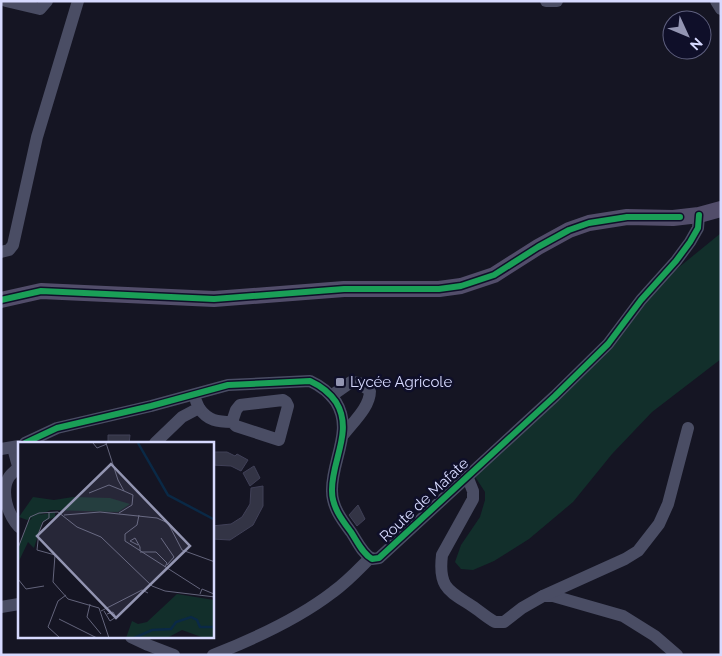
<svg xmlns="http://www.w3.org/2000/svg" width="722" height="656" font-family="Raleway,sans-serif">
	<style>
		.green { fill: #122f2b }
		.building { fill: #333445; stroke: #404057 }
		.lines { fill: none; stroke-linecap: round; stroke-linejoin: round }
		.minor { stroke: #4a4d64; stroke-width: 12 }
		.major { stroke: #524d6a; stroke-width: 16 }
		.cycleway-casing { stroke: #0f0f29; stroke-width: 9 }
		.cycleway { stroke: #1a9f57; stroke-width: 6 }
		.poi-dot { fill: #9395b2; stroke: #0f0f29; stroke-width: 2 }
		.labels { text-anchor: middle; stroke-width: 5; stroke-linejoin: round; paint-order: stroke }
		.poi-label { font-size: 15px; fill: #d7daff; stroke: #0f0f29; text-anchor: start }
		.street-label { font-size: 15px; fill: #d7daff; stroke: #0f0f29 }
		.inset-river { fill: none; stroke: #0a2946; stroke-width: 2.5 }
		.inset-road { fill: none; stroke: #63647b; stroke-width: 1 }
		.view { fill: #9395b2; fill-opacity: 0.15; stroke: #9395b2; stroke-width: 2.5 }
		.inset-edge { fill: none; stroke: #d7daff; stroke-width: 2.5 }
	</style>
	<rect width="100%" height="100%" fill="#151523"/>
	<polygon class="green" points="721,233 721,359 652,412 612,454 573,502 529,539 494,561 473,570 461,569 455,562 461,545 480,517 485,500 485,492 474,475 667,277"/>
	<g class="building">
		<polygon points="108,435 130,435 129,444 108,444"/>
		<polygon points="212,452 227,452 235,456 237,454 248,460 241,471 231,466 212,465"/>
		<polygon points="254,466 260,478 250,486 243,473"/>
		<polygon points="263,486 263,506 253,525 230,540 212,539 212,526 231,524 242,517 250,504 251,488"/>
		<polygon points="358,505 365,519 357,526 349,515"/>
	</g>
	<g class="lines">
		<g class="minor">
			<polyline points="6,1 40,9 47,1"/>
			<polyline points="546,1 557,1"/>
			<polyline points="716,1 721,9"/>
			<polyline points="1,252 9,250 13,245 37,137 78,1"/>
			<path d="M331,396L351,382L359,383L370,391C370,407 353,422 344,434"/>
			<path d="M199,408C208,421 218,422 232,422L236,426L279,440L288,406L286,402L283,400L240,405L236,410L232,422"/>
			<path d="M25,443L57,428L151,406L228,385L310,381C321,386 329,392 336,402C354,431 331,461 332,491C332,507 342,520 351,532C357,541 362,553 372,559L379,558L555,396L608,344L641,300L676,261L690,242L698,228L699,215"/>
			<polyline points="155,443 182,417 199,408 196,401"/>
			<polyline points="13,448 19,470"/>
			<polyline points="1,449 19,446"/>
			<path d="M18,468C15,471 11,474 9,477C0,492 8,515 19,527"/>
			<path d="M467,476L473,491V499L442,555C438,588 449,591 472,606C480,611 486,617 495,622H504L522,608L543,596H553L623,616L655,636L677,655"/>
			<polyline points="543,596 625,559 638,551 659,524 668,504 688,428"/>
			<polyline points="1,607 19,604"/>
			<polyline points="131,637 148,645 174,655"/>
			<path d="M213,655C254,639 298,619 333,592C347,582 358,570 370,558"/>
		</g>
		<polyline class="major" points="1,300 41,291 214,299 344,289 439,289 461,286 494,275 538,247 569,230 589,223 627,217 673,218 699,215 721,209"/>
		<g class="cycleway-casing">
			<g id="cycleway">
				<polyline points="1,300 41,291 214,299 344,289 439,289 461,286 494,275 538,247 569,230 589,223 627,217 680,217"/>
				<path d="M25,443L57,428L151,406L228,385L310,381C321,386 329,392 336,402C354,431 331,461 332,491C332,507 342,520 351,532C357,541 362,553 372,559L379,558L555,396L608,344L641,300L676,261L690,242L698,228L699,215"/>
			</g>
		</g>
		<use href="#cycleway" class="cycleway"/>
	</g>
	<rect class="poi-dot" x="335" y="377" width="10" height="10" rx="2.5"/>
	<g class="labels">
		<g class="poi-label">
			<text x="350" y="387">Lycée Agricole</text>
		</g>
		<g class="street-label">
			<text transform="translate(424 500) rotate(-43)" y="5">Route de Mafate</text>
		</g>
	</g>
	<g transform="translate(18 442)">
		<rect width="196" height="196" fill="#151523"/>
		<path d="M15,55L36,58L55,55L92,56L112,62L100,70L33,68L9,78L1,75ZM37,70V75L24,80L16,106L10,100L0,121V107L10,80L16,74ZM159,152L196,158L197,195L186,196L164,188L149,196H108L114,179L120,182L129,180Z" fill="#122f2b"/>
		<path class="inset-river" d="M120,1L150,53L197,78M116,196L134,188L153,187L158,180L173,175L179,178L182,185H197"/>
		<path class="inset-road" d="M75,1L79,6L89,2M88,1L100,38L106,49L115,53L114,63L101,71M71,51L91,43L106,49M31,70V76L25,80L21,90L19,108L37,113L35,140L50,157L81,166L91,196M46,73L82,70L139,76L150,81L164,108L197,120M121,73L119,83L107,92V99L182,147M143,96L156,115L149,123M120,103L112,99L117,96L122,105V109M0,106L12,75L21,71L40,70L59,85L83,95L134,144L147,149L197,155M122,110H138L149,121L147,125M0,137L8,147L26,144M182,152L184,147L196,152M72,162L69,175L83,192M83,169L124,148L130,151M86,169L92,179L98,175L95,170L89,172M41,177L79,196M42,196L30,185L40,159L48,153"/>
		<path class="view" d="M93,22L172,104L98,176L19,94Z"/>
		<rect width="196" height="196" class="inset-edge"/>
	</g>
	<rect width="722" height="656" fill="none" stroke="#d7daff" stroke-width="5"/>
	<g transform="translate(687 35) rotate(134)"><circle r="24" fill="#0f0f29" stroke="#5f607f"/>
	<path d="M0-4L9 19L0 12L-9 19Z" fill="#9395b2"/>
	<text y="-8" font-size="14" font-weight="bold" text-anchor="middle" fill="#d7daff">N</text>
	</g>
</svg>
